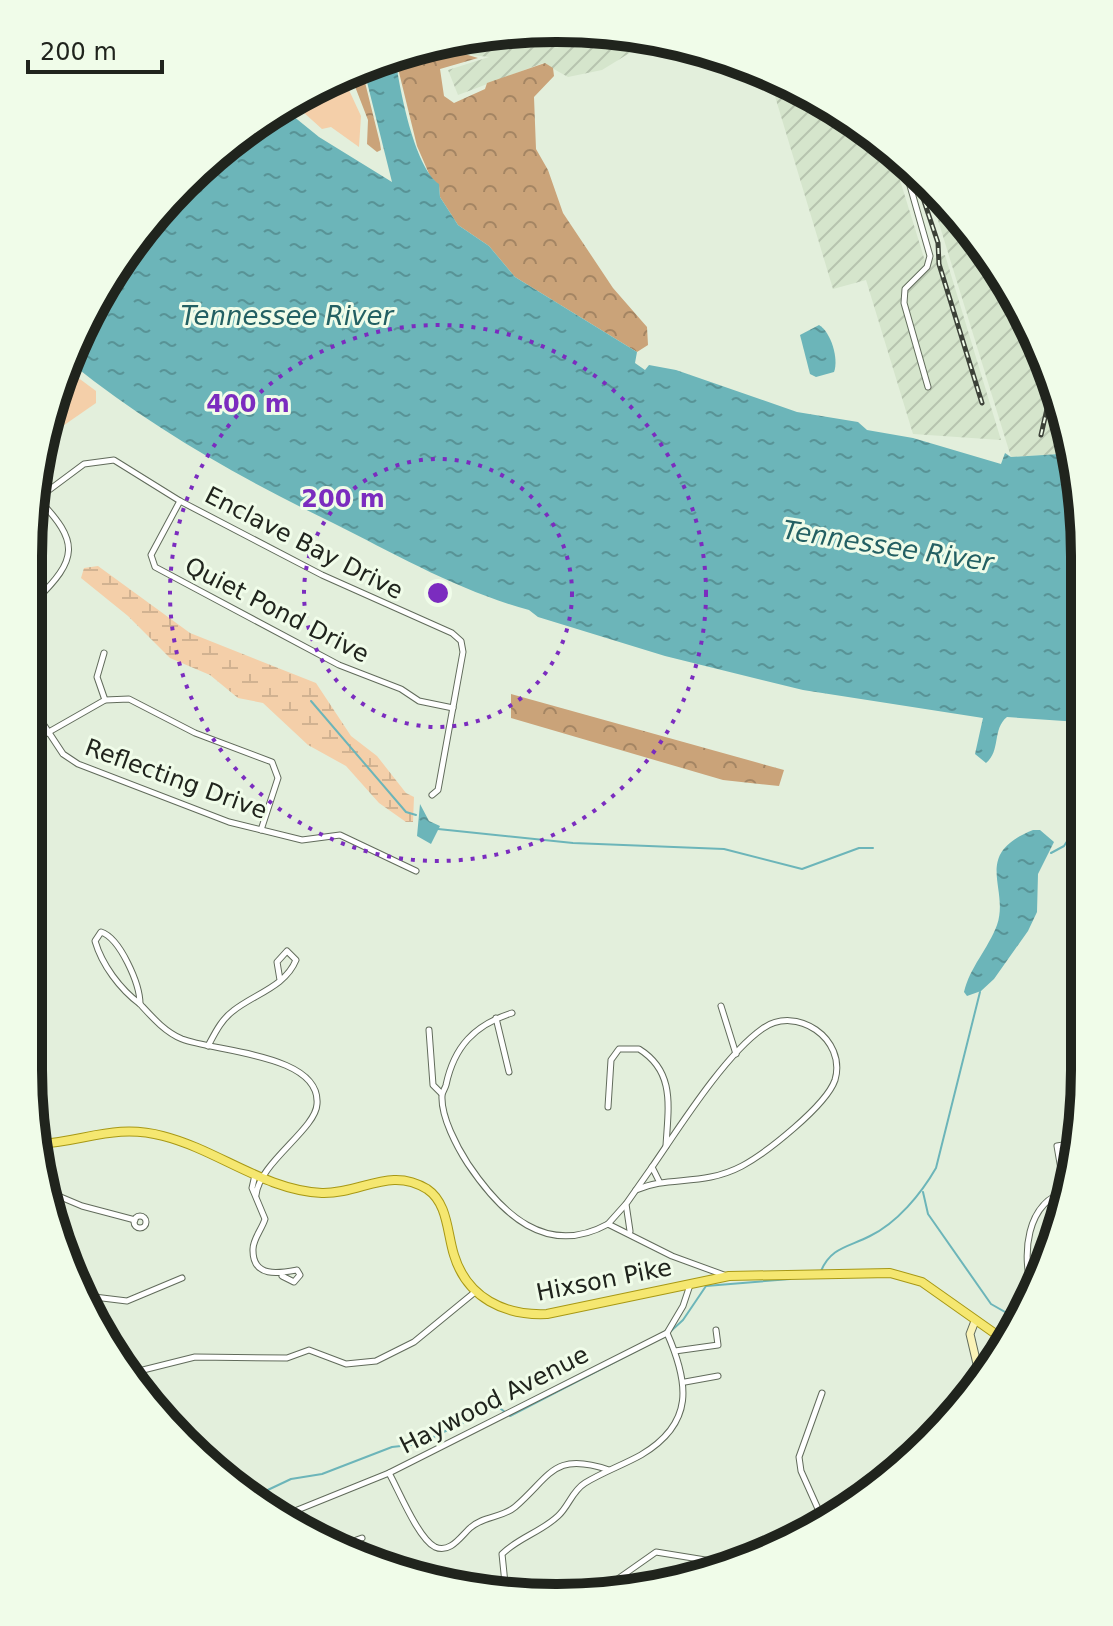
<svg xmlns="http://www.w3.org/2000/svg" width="1113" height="1626" font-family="'DejaVu Sans',sans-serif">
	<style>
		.industrial { fill: url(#industrial-furrows) }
		.green { fill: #f4cfa9 }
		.forest { fill: url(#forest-crowns) }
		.wetland { fill: url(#wetland-marsh) }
		.water { fill: url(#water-ripples) }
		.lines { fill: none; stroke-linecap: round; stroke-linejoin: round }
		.stream { stroke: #6cb5b9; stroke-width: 2 }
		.street-casing { stroke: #616b5b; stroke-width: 7 }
		.secondary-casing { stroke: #616b5b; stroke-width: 9 }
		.primary-casing { stroke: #a79815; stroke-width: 10 }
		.street { stroke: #fff; stroke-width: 5 }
		.secondary { stroke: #faf3b7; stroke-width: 7 }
		.primary { stroke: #f5e770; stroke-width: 8 }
		.rail-casing { stroke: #3c4138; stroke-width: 5 }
		.rail { stroke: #f0fce9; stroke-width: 2; stroke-dasharray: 6; stroke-linecap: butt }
		.ring { fill: none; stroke: #7b2cbf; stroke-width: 4; stroke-dasharray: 4 8 }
		.labels { text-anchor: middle; stroke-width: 6; stroke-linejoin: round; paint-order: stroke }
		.street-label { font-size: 24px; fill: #20241d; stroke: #f0fce9 }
		.water-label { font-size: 26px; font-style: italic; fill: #236063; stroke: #f0fce9 }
		.rim { fill: none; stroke: #20241d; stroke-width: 10 }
		.centre { fill: #7b2cbf; stroke: #f0fce9; stroke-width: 4 }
		.ring-label { font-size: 24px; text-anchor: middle; font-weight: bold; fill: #7b2cbf; stroke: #f0fce9; stroke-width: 6; stroke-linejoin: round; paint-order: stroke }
	</style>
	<defs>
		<pattern id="industrial-furrows" width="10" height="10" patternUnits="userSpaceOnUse" patternTransform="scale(2)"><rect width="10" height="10" fill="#d5e5cc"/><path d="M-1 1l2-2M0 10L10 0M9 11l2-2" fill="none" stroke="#b7c4af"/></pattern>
		<pattern id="forest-crowns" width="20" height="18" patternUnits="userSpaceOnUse" patternTransform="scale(2)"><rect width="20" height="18" fill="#caa379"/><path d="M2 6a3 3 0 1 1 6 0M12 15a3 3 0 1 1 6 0" fill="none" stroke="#a48563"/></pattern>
		<pattern id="wetland-marsh" width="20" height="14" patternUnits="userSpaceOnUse" patternTransform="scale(2)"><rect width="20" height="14" fill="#f4cfa9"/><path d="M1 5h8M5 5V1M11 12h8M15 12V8" fill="none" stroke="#d1b291"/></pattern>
		<pattern id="water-ripples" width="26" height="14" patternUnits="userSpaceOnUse" patternTransform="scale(2)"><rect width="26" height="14" fill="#6cb5b9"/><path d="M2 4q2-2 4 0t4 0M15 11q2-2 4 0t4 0" fill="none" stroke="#589396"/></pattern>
	</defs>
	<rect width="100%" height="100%" fill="#e3efdc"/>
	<g class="industrial">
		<polygon points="557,28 638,36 641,46 602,70 568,77 543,63 458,95 448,70 489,57 462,54 449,39 481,35 484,43 514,32"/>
		<polygon points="768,73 850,117 891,151 925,261 945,255 1001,440 913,434 866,280 833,289"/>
		<polygon points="925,178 1030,322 1075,453 1011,457"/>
	</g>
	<g class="green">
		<polygon points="342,75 361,116 359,147 331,127 322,129 302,111 287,104"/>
		<polygon points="69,371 96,391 96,403 44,439"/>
	</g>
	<g class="forest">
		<polygon points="449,39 458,52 478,58 440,69 444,96 454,103 485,89 487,83 545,63 553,68 554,76 534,97 536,149 548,170 563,213 613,288 647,327 648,345 637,352 515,277 489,246 458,225 440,197 439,186 430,176 417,146 395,56"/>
		<polygon points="361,66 380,143 381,150 377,152 367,144 368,120 349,71"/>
		<polygon points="511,694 784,770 779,786 723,780 511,718"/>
	</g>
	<polygon class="wetland" points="98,566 190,633 316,683 351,736 377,756 406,793 414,797 413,822 406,822 379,803 346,766 308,745 263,703 238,698 210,675 170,658 128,616 81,578 84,568"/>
	<g class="water">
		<path d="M395,56C399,86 414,167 439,184L440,197L458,225L489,246L515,277L637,352L635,363L645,370L649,365L676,370L797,412L858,422L867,430L913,438L1001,464L1005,453L1011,457L1075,453L1079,722L1007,717C992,729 1001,751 986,763L975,754L983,718L803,690L665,656L538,617L529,610C459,591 397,555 333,523C240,478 152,428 72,364L99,293L183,182L263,117L282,107L319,137L392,182L363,66Z"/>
		<path d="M819,325C831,332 839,359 834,372L816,377L810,374L800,335Z"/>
		<polygon points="420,804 429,821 440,826 431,844 417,836"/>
		<path d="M1033,830H1040L1054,842L1038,874L1037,912L1028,931L994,979L981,991L967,996L964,992C970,967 988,949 997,925C1010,887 971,855 1033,830Z"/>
	</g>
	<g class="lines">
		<g class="stream">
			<polyline points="311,701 406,812 416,815"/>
			<polyline points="438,829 573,843 724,849 802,869 859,848 873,848"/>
			<polyline points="1051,853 1064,846 1073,832 1071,822 1080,794"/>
			<polyline points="923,1192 928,1214 991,1304 1019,1320"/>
			<path d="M821,1271C831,1247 849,1247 870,1236C897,1223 921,1194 936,1168L980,992"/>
			<polyline points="671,1331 683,1320 706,1286 790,1279"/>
			<polyline points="510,1416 663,1337"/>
			<polyline points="255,1496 291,1479 322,1474 392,1447 419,1444 497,1406 505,1412"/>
		</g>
		<g class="street-casing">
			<g id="street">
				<polyline points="641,36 641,37"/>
				<polyline points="903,161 930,256 927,267 905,289 904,303 928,387"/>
				<polyline points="37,499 84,464 114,460 180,501 322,575 452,633 461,641 463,652 438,790 432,795"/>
				<polyline points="180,501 151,555 155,567 339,665 401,689 419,701 453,708"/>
				<path d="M36,600C78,559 80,542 38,499"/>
				<polyline points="104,653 97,677 105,700"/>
				<polyline points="34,710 63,754 78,764 229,822 302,840 340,835 416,871"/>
				<polyline points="33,741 105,700 129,699 195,733 272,762 278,778 261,830"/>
				<path d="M101,932C120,938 140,984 140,1004C120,989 102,965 95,941Z"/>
				<path d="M140,1004C152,1017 165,1032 182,1039C216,1052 321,1054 317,1104C316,1129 259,1163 256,1195"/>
				<polyline points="721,1006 736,1054"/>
				<path d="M512,1013C474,1025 454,1047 446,1085C445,1089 442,1092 442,1096C441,1117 457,1147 468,1164C501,1213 546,1258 608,1224L672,1256L724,1275"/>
				<polyline points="496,1018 509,1072"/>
				<polyline points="429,1030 433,1085 441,1093"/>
				<path d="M208,1046C215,1033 221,1020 233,1011C254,994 285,987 296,960L287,951L277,962L280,980"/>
				<path d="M608,1107L611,1060L619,1049H639C676,1072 668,1108 666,1146"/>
				<path d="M255,1175L252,1188L265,1219C262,1229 253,1239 253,1249C252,1279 281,1273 297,1270L300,1275L294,1282L282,1276"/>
				<polyline points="44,1190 82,1206 135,1220"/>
				<path d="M636,1190C669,1175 702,1187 742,1166C766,1153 826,1106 835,1080C847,1039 796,1004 762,1029C724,1056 679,1128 652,1167L660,1183"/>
				<polyline points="1060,1192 1063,1181 1057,1146 1069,1144 1075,1167"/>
				<circle cx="140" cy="1222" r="6"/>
				<polyline points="608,1224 625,1205"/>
				<polyline points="630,1231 626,1204 652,1167"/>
				<path d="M1033,1293C1021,1257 1025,1200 1069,1191"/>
				<polyline points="86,1296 127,1301 182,1278"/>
				<polyline points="675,1351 718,1345 716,1330"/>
				<polyline points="127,1374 195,1357 287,1358 309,1350 346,1364 376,1361 414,1342 475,1292"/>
				<polyline points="685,1382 718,1376"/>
				<polyline points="822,1393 799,1457 801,1471 823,1520"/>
				<path d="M389,1473C399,1491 418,1538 435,1547C450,1554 461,1536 470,1528C483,1516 502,1518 515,1507C551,1476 553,1451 609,1470"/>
				<polyline points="285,1515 389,1473 667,1333 683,1306 690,1285"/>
				<polyline points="806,1532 815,1526"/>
				<polyline points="337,1547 362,1538"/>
				<polyline points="602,1590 656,1552 730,1564"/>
				<path d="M506,1593L502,1554C518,1538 541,1532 558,1516C569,1506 572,1491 585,1483C603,1472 623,1465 641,1455C695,1423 689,1383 667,1333"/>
			</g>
		</g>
		<g class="secondary-casing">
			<polyline id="secondary" points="975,1321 970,1334 981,1381"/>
		</g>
		<g class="primary-casing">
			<path id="primary" d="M38,1144C83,1142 115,1123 163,1136C218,1150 264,1190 322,1193C361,1194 390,1166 427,1189C448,1203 447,1233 454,1255C467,1298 505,1316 547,1314L729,1276L890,1273L922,1282L1007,1342"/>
		</g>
		<use href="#street" class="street"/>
		<use href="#secondary" class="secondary"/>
		<use href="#primary" class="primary"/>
		<g class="rail-casing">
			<g id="rail">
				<polyline points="913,168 938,243 939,264 982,403"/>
				<polyline points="1059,429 1061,412"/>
				<polyline points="1041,435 1052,387"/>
			</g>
		</g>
		<use href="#rail" class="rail"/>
	</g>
	<g class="ring">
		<circle cx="438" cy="593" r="134"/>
		<circle cx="438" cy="593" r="268"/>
	</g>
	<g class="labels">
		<g class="street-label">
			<text transform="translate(304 543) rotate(27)" y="8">Enclave Bay Drive</text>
			<text transform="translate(277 610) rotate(27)" y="8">Quiet Pond Drive</text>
			<text transform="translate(176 779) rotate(20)" y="8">Reflecting Drive</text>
			<text transform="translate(604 1280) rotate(-11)" y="8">Hixson Pike</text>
			<text transform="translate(494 1400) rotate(-27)" y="8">Haywood Avenue</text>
		</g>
		<g class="water-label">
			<text x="287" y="325">Tennessee River</text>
			<text transform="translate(888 546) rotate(9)" y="9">Tennessee River</text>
		</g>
	</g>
	<path d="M0 0H1113V1626H0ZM556 42H557A514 514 0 0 1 1071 556V1070A514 514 0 0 1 557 1584H556A514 514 0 0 1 42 1070V556A514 514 0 0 1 556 42Z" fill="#f0fce9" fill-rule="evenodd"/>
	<path class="rim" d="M556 42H557A514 514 0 0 1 1071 556V1070A514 514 0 0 1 557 1584H556A514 514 0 0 1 42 1070V556A514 514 0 0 1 556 42Z"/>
	<circle cx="438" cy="593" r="12" class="centre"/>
	<g class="ring-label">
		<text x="248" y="412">400 m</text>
		<text x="343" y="507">200 m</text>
	</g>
	<path d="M28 60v12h134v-12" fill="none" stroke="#20241d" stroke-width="4"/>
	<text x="40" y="60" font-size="24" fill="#20241d" stroke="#f0fce9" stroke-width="6" paint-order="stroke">200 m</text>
</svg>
